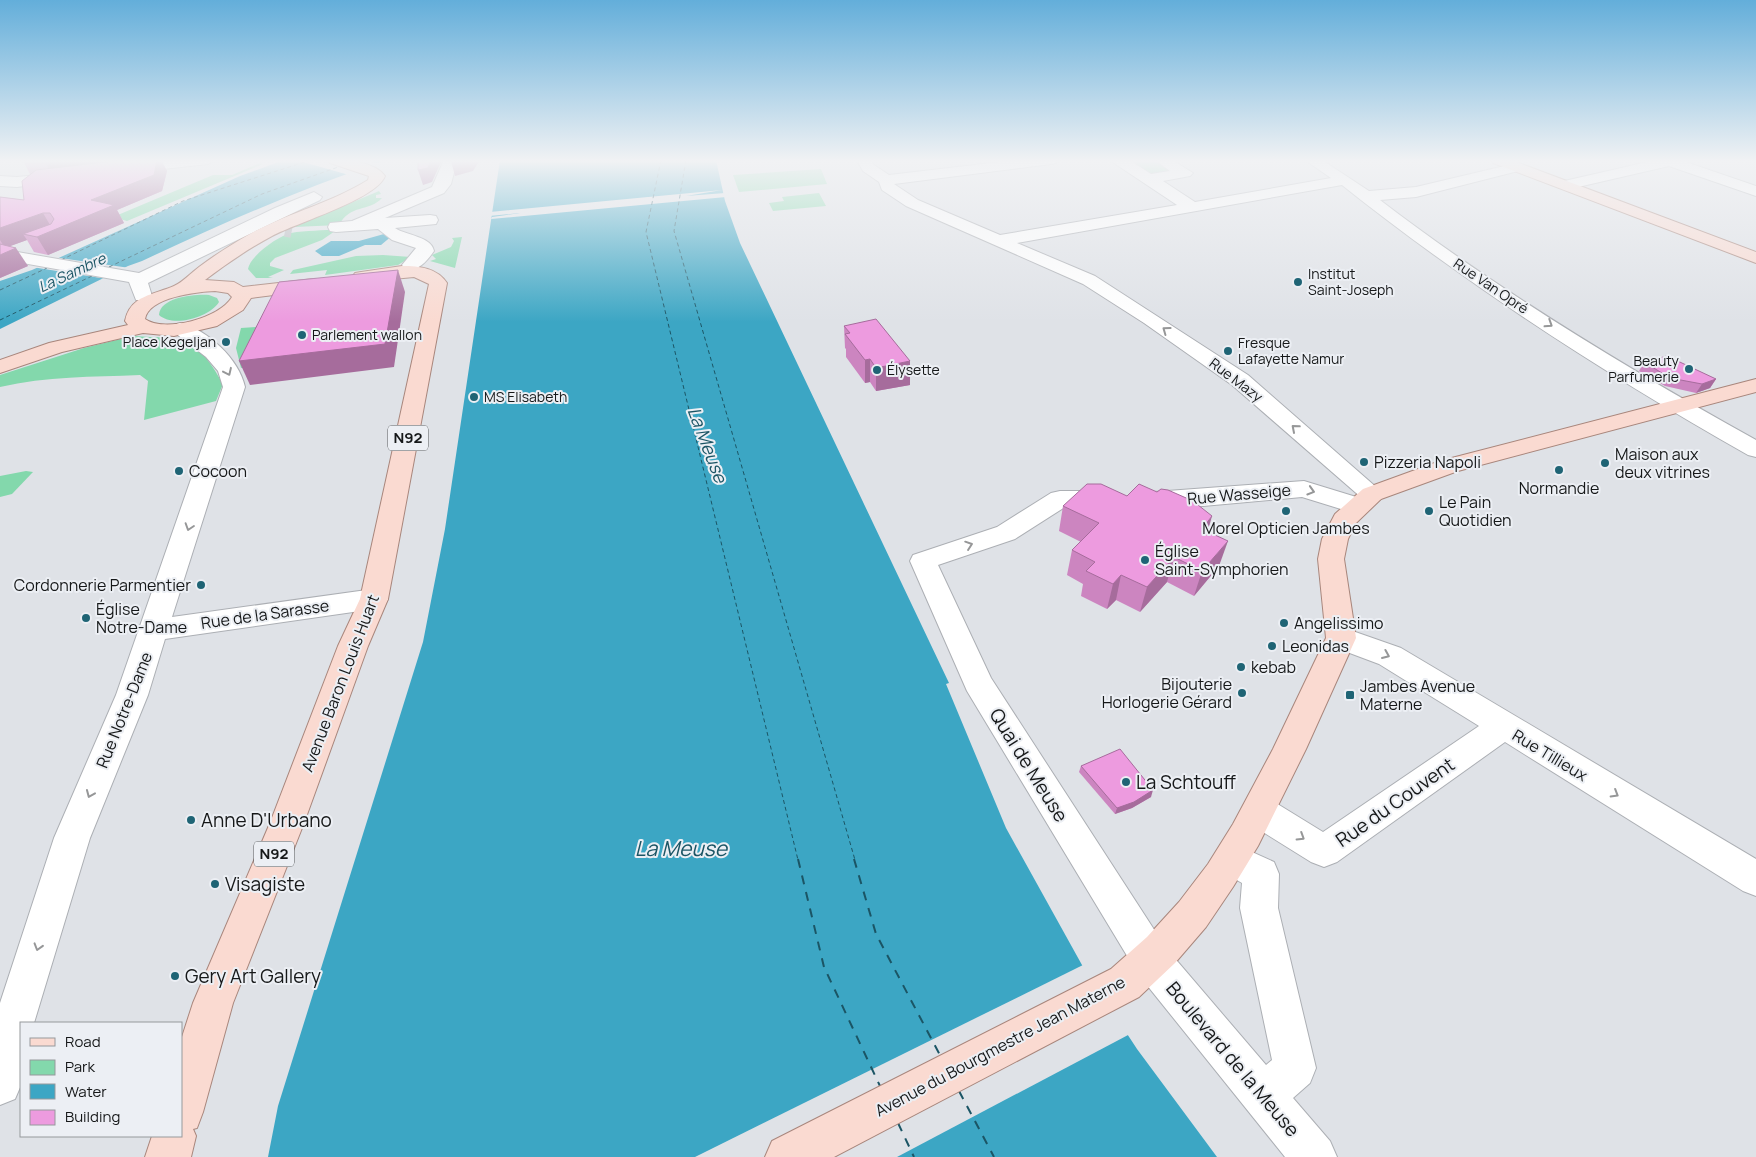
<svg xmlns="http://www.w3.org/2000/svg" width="1756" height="1157" font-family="Manrope,sans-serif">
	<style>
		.green { fill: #83d8ac }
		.water { fill: #3ca6c4 }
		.pier { fill: #dfe2e7 }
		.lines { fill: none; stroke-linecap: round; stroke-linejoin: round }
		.ferry-far1 { stroke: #1b5565; stroke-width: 1; stroke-dasharray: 4 3; stroke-linecap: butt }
		.ferry { stroke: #1b5565; stroke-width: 2; stroke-dasharray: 9 8; stroke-linecap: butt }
		.minor-tunnel { stroke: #b7babe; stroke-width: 16; stroke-dasharray: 16 8; stroke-linecap: butt }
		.minor-casing { stroke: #acafb4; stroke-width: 2 }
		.major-casing { stroke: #a8867c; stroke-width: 2 }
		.minor { fill: #fff; fill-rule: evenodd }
		.major { fill: #fadad1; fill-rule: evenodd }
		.wall { fill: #cc85c0 }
		.shaded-wall { fill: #a66c9c }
		.building { fill: #ed9bdf; stroke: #a66c9c }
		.oneway { stroke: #969798 }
		.poi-dot { fill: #1f6475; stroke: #eceff4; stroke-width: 2 }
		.labels { text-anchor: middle; stroke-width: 4; stroke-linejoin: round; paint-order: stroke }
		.far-poi-label { font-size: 14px; fill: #161819; stroke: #eceff4; text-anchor: start }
		.far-street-label { font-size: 14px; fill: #161819; stroke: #eceff4 }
		.far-water-label { font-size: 15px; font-style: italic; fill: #1b5565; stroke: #eceff4 }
		.shield { fill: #eceff4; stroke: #56585b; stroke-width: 1 }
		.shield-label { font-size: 15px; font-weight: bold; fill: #161819 }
		.poi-label { font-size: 16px; fill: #161819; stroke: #eceff4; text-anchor: start }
		.street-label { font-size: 16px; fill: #161819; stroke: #eceff4 }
		.water-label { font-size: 18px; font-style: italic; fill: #1b5565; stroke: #eceff4 }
		.near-street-label { font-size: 19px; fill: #161819; stroke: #eceff4 }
		.near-poi-label { font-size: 19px; fill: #161819; stroke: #eceff4; text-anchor: start }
		.near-water-label { font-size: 21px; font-style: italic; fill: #1b5565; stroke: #eceff4 }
	</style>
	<rect width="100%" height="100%" fill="#dfe2e7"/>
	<g class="green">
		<polygon points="1127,160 1153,160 1175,171 1151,176"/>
		<polygon points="260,163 263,164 127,221 113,217 213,175 232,175"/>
		<polygon points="821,169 827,184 739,192 733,175"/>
		<path d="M379,191L381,194L376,195V198H382C369,212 350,204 339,225L294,227Z"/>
		<polygon points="819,193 826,206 773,211 769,203 784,201 782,197"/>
		<path d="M338,229L322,240L275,258L270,263V266L284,270L268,277L273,278H256L248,269C250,256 278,236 291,233C306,230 323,231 338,229Z"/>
		<polygon points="462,237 455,268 430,261 436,259 432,255 451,247 454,241 452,238"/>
		<polygon points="383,255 411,257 398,265 325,275 327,270 290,274 293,270 356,256"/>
		<path d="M209,295L217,298L219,302C210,317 173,328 159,315C160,297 195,294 209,295Z"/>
		<polygon points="269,326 247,367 241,368 236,348 241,328"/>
		<path d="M133,336C184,339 196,335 223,384L216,401L144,420L148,381L140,375C92,377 47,376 0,387V375L84,348Z"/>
		<polygon points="26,471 33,472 12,494 0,497 0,476"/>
	</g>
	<g class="water">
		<path d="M284,160H386C301,189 223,223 142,261L128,266L0,329V281L32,270L240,176Z"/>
		<polygon points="500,160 716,160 725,201 740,243 949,683 946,684 1006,828 1082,965 1137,1049 1217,1157 268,1157 278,1106 423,642 445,529"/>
		<polygon points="384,234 393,235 381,245 365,245 339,256 322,256 315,251 331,241 359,241"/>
	</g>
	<g class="pier">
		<polygon points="296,160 366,160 381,164 349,175"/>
		<polygon points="722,190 686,196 725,193 726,197 491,219 492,217 520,213 489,216 490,212"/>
		<polygon points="53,257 130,268 107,279 32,267"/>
		<polygon points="1085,964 1130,1034 897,1157 695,1157"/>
	</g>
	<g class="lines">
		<g class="ferry-far1">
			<polyline points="661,160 646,232 798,860"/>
			<polyline points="686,160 674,231 855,860"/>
			<polyline points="351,162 357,160"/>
			<polyline points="61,260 183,201 311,160"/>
			<polyline points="109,267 262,194 341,166"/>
			<polyline points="0,290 47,268"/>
			<polyline points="0,320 92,276"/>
		</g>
		<g class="ferry">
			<polyline points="798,859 824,967 880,1086"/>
			<polyline points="854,859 876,934 941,1057"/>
			<polyline points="959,1091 994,1157"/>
			<polyline points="898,1123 914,1157"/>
		</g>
		<polyline class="minor-tunnel" points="262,224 292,230"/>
		<g class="minor-casing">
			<g id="minor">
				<polygon points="171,160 215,160 208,164 127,173 120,169 127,165"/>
				<path d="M444,160L457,161L451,184L444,193L385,218L430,215L436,216L438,220L436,224L395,228C407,236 431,236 434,251C427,261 418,272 405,269L402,265L416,248L392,240L378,229L336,232L330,231L328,227L330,223L352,221L432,187Z"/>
				<path d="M857,160H871L874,165L889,175L1017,160H1058L1056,163L1051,164L894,184L918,200L1000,235L1177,205L1114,163L1112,160H1129L1151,174L1170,171L1155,160H1172L1193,173L1190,176L1163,181L1195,202L1331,178L1305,160H1322L1369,191L1416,187L1517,163L1522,164L1524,167L1522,170L1416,197L1380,200C1496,289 1628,369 1756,440V457L1748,455C1607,375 1469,286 1342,185L1017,243L1095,276L1248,375L1384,494L1381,499L1372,502L1363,499L1232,385L1144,323L1083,284L906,206L882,190L879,182L863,171Z"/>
				<polygon points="1656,160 1680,160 1756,186 1756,196 1669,166 1565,190 1557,185 1560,182"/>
				<polygon points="60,173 65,175 68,178 65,181 17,187 0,186 0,176 17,177"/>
				<polygon points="314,192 322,197 320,200 148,283 152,296 150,300 136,300 129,282 0,259 0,249 139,273 275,208"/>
				<path d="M180,323C208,330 239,359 245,387L172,617L374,589L384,592L388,599L384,606L374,609L165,639L148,695L90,838L34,1023H21V1085L15,1099L0,1105V1003L54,838L116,695L223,387L218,371L206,357L170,329L173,325Z"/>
				<polygon points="1304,481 1366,500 1370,506 1366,512 1357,514 1302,497 1203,506 1149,507 1140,505 1136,499 1140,493"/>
				<polygon points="1060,491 1109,491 1118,493 1122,499 1118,505 1109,507 1065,507 1015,539 938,565 991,678 1166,948 1266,1065 1272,1060 1240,908 1242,883 1219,870 1214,859 1219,848 1232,843 1274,862 1279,874 1278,908 1316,1068 1310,1083 1293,1098 1330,1141 1337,1157 1285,1157 1138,974 967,691 910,561 913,555 997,527 1051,493"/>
				<polygon points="1341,627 1401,648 1756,859 1756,896 1743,891 1505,742 1337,862 1324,867 1311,862 1247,822 1242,811 1247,800 1259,796 1271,800 1323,832 1479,726 1379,664 1331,646 1326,638 1331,630"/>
			</g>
		</g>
		<g class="major-casing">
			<g id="major">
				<path d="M328,160C344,159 374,161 385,176C377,199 296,223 272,236C248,249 226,264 205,280L234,282L243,287L314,279L321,281L323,285L321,289L251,298L243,310L217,326L174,336L143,333L62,352L0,373V360L49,343L128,325L125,321C130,295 154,295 174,286C183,282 191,273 199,267C215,255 232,244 250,234C288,213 331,203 368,180L369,176L330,163ZM215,291L228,293L232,297C220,318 165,333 145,319C149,297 196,292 215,291Z"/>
				<polygon points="1491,160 1511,160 1756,252 1756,263 1493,163"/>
				<path d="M402,266C420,266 437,268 447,283L388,599L368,646L304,823L233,1003L203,1112L197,1128L193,1129L196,1136L191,1157H145L152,1136H181V1040L193,1003L270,823L338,646L360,599L429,284L414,277L361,282L355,281L352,277L355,273L361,272Z"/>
				<polygon points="1756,379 1756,392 1458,471 1381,499 1355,524 1348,539 1344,559 1356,638 1306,749 1258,846 1233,887 1206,927 1175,963 1139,997 834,1157 765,1157 772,1141 1111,969 1147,937 1179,902 1208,864 1233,824 1273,749 1326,638 1318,559 1322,539 1335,514 1363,489 1440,461"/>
			</g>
		</g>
		<use href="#minor" class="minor"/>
		<use href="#major" class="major"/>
	</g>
	<g class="wall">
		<polygon points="27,160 161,160 167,171 162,191 117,210 124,223 48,255 34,252 27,240 10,246 28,266 0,278 0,197 24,200 32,174 30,174 23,161"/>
		<polygon points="844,326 910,361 910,385 876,391 870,382 865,383 846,357 846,349 845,348"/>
		<polygon points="1644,362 1716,379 1710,388 1696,393 1665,386 1639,371"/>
		<polygon points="1063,506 1208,532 1219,566 1194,596 1167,582 1140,612 1116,600 1107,609 1081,596 1083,584 1067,575 1072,550 1081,542 1059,531"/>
		<polygon points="1081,766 1151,797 1132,808 1115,814 1079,772"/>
	</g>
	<g class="shaded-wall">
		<polygon points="59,160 161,160 167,171 162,191 117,210 124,223 48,255 37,237 23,234 27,240 5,248 0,240 0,228 43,213 53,230 91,200 52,174 45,162"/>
		<polygon points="431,160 442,160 432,182 423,185 418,170"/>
		<polygon points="458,160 480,160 473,171 455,176 451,161"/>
		<polygon points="16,248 28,266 0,278 0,255"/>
		<polygon points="398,270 405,292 394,367 250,385 239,361"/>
		<polygon points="870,359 870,382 865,383 865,360"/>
		<polygon points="910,361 910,385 876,391 876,368"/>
		<polygon points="1716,379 1710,388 1696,393 1702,384"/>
		<polygon points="1212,516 1205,541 1202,529"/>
		<polygon points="1228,541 1219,566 1194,596 1202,571"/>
		<polygon points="1174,557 1167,582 1140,612 1147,587"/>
		<polygon points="1121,575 1116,600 1107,609 1113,584"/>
		<polygon points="1153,790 1151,797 1132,808 1115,814 1117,808"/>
	</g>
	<g class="building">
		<polygon points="27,160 59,160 45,162 23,161"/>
		<polygon points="121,160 157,160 154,175 91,200 114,205 37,237 23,234 51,224 54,219 50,213 43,213 0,228 0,197 24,200 22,181 36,170"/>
		<polygon points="418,160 431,160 428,168 418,170"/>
		<polygon points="0,244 16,248 0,255"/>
		<polygon points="398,270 385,344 239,361 279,282"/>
		<polygon points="876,319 910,361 876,368 870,359 865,360 845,334 850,333 844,326"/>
		<polygon points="1667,356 1716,379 1702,384 1670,378 1644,362"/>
		<polygon points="1087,484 1101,484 1127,496 1139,484 1157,492 1161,489 1168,490 1193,501 1212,516 1202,529 1228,541 1202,571 1174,557 1147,587 1121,575 1113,584 1086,571 1095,562 1072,550 1099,523 1063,506"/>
		<polygon points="1120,749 1153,790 1134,802 1117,808 1081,766"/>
	</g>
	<defs><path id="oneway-chevron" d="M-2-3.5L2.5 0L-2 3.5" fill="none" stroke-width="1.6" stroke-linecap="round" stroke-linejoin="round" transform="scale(1.25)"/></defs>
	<g class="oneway">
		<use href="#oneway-chevron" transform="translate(1549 324) rotate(33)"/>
		<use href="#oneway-chevron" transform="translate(1166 330) rotate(-144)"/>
		<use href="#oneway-chevron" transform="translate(228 372) rotate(65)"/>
		<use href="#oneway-chevron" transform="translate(1295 428) rotate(-139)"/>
		<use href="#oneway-chevron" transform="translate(1311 491) rotate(17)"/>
		<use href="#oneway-chevron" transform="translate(189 527) rotate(108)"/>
		<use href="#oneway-chevron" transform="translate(969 545) rotate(-19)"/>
		<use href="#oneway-chevron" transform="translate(1386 655) rotate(23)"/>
		<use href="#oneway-chevron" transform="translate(90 794) rotate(113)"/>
		<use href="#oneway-chevron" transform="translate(1615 794) rotate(31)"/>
		<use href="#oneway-chevron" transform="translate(1301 837) rotate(32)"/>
		<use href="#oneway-chevron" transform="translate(38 947) rotate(107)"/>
	</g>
	<linearGradient id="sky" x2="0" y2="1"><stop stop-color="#63aeda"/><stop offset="0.5" stop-color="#f1f2f4"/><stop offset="1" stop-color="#f1f2f4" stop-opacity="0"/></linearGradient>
	<rect width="1756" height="322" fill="url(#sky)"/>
	<g class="poi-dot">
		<circle cx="1298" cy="282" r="5"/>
		<circle cx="302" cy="335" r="5"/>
		<circle cx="226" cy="342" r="5"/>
		<circle cx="1228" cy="351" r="5"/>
		<circle cx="1689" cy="369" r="5"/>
		<circle cx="877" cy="370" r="5"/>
		<circle cx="474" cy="397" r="5"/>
		<circle cx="1364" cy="462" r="5"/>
		<circle cx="1605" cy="463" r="5"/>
		<circle cx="1559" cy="470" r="5"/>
		<circle cx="179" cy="471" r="5"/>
		<circle cx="1286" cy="511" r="5"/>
		<circle cx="1429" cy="511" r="5"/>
		<circle cx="1145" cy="560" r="5"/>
		<circle cx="201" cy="585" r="5"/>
		<circle cx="86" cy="618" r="5"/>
		<circle cx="1284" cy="623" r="5"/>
		<circle cx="1272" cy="646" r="5"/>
		<circle cx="1241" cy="667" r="5"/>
		<circle cx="1242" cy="693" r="5"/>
		<rect x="1345" y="690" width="10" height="10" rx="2.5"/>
		<circle cx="1126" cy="782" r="5"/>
		<circle cx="191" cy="820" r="5"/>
		<circle cx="215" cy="884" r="5"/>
		<circle cx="175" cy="976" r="5"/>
	</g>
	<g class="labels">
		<g class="far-poi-label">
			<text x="1308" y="279">Institut<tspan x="1308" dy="16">Saint-Joseph</tspan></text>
			<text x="312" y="340">Parlement wallon</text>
			<text x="216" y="347" text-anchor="end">Place Kegeljan</text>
			<text x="1238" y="348">Fresque<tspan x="1238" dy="16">Lafayette Namur</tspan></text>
			<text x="1679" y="366" text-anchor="end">Beauty<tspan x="1679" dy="16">Parfumerie</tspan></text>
			<text x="887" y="375">Élysette</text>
			<text x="484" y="402">MS Elisabeth</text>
		</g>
		<g class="far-street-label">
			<text transform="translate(1491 286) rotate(34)" y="5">Rue Van Opré</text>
			<text transform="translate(1236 380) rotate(37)" y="5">Rue Mazy</text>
		</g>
		<g class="far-water-label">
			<text transform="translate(72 273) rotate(-25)" y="5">La Sambre</text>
		</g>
		<g class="shield">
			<rect x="388" y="425.5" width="40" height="25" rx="4"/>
			<rect x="254" y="841.5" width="40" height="25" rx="4"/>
		</g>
		<g class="shield-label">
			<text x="408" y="443">N92</text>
			<text x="274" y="859">N92</text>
		</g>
		<g class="poi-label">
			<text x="1615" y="460">Maison aux<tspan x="1615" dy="18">deux vitrines</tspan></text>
			<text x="1374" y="468">Pizzeria Napoli</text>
			<text x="189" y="477">Cocoon</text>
			<text x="1559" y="494" text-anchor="middle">Normandie</text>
			<text x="1439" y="508">Le Pain<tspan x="1439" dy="18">Quotidien</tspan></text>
			<text x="1286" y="534" text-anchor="middle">Morel Opticien Jambes</text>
			<text x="1155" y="557">Église<tspan x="1155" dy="18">Saint-Symphorien</tspan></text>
			<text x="191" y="591" text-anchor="end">Cordonnerie Parmentier</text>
			<text x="96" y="615">Église<tspan x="96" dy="18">Notre-Dame</tspan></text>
			<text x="1294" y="629">Angelissimo</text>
			<text x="1282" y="652">Leonidas</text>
			<text x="1251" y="673">kebab</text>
			<text x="1232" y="690" text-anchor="end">Bijouterie<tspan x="1232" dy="18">Horlogerie Gérard</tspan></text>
			<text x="1360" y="692">Jambes Avenue<tspan x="1360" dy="18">Materne</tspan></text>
		</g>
		<g class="street-label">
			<text transform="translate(1239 494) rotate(-5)" y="6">Rue Wasseige</text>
			<text transform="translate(265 614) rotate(-8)" y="6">Rue de la Sarasse</text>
			<text transform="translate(340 683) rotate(-69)" y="6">Avenue Baron Louis Huart</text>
			<text transform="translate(124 710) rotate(-68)" y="6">Rue Notre-Dame</text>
			<text transform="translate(1550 755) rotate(31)" y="6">Rue Tillieux</text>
			<text transform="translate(1000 1046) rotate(-28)" y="6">Avenue du Bourgmestre Jean Materne</text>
		</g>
		<g class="water-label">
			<text transform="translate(707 445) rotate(69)" y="6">La Meuse</text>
		</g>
		<g class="near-street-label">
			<text transform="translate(1029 765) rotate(58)" y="7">Quai de Meuse</text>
			<text transform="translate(1395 802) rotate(-35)" y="7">Rue du Couvent</text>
			<text transform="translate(1233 1059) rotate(50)" y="7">Boulevard de la Meuse</text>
		</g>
		<g class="near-poi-label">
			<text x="1136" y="789">La Schtouff</text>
			<text x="201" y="827">Anne D'Urbano</text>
			<text x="225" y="891">Visagiste</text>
			<text x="185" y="983">Gery Art Gallery</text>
		</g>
		<g class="near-water-label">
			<text x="681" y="856">La Meuse</text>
		</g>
	</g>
	<rect x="20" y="1022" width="162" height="115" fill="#eceff4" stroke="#96999c"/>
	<rect x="30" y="1038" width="25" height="8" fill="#fadad1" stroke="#96999c"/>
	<text x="65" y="1047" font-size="15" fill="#161819">Road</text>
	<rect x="30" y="1060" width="25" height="15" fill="#83d8ac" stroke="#96999c"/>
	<text x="65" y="1072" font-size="15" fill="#161819">Park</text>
	<rect x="30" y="1084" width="25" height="15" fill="#3ca6c4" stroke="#96999c"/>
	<text x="65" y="1097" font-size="15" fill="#161819">Water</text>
	<rect x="30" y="1110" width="25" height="15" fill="#ed9bdf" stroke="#96999c"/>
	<text x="65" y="1122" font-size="15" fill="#161819">Building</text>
</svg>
